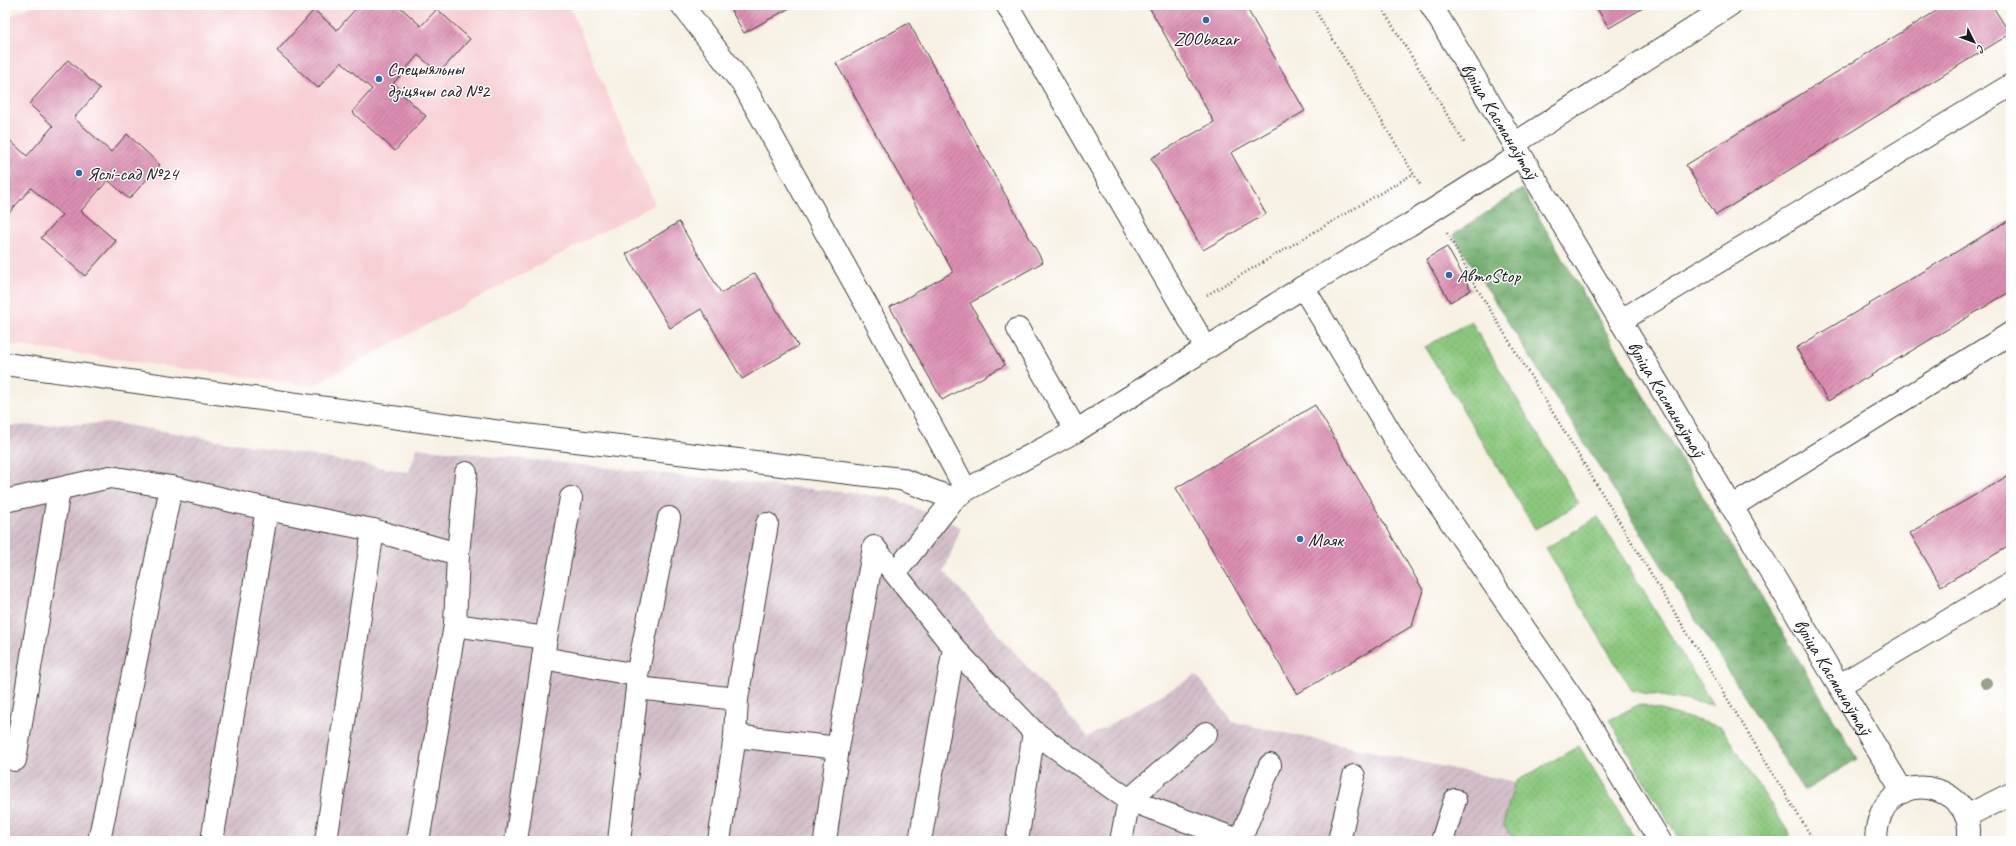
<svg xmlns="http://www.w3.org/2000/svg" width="2016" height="846" font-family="Caveat,sans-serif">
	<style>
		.built { fill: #f7cfd4 }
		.industrial { fill: url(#industrial-furrows) }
		.green { fill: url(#green-dots); stroke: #53724c }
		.forest { fill: url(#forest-crowns); stroke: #466444 }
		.building { fill: url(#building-hatch) }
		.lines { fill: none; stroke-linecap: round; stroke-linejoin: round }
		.minor-casing { stroke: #3d3c3a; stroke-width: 24 }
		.path { stroke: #3d3c3a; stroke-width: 2.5; stroke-dasharray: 1 3; stroke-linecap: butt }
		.minor { stroke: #fff; stroke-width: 22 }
		.tree { fill: #97a18b }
		.poi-dot { fill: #1f6fb2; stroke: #fff; stroke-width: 1.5 }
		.labels { text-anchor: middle; stroke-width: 3; stroke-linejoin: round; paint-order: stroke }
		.poi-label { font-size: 19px; fill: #1c1c1c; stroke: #fff; text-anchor: start }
		.street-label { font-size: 19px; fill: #1c1c1c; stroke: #fff }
	</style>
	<defs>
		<pattern id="industrial-furrows" width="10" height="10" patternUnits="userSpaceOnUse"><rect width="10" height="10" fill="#d2bdc8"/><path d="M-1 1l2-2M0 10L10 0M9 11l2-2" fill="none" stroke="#b4a2ab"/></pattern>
		<pattern id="green-dots" width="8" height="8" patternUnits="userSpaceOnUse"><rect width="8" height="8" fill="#8ac77d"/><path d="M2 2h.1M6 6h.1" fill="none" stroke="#76aa6b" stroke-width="1.8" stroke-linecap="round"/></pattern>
		<pattern id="forest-crowns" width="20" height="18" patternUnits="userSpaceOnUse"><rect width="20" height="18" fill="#6fac6c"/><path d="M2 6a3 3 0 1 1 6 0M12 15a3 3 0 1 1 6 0" fill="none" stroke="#5a8b58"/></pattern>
		<pattern id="building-hatch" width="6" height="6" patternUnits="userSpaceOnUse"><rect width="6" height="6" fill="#dc8eb2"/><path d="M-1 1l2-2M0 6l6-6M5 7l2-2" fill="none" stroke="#b27390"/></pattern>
	</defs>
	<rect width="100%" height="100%" fill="#fff"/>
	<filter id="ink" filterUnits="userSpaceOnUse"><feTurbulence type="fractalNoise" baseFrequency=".025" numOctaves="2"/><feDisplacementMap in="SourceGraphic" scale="8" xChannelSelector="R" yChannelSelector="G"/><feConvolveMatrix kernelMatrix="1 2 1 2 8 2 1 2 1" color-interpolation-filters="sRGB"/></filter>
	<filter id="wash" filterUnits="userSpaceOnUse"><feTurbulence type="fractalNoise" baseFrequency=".012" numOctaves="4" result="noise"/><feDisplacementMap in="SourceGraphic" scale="16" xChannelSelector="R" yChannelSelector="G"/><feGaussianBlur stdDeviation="0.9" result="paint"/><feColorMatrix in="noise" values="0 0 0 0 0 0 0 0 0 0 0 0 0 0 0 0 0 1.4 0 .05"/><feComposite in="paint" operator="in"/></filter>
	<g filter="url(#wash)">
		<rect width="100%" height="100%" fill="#f7f1e3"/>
		<polygon class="built" points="33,5 569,5 655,204 312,386 5,344 5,18"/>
		<polygon class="industrial" points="115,423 409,472 417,448 889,497 961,527 944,571 1088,737 1196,675 1233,722 1515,782 1503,824 1514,841 5,841 5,426"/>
		<g class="green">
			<polygon points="1471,321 1579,504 1535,529 1425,347"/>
			<polygon points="1598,517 1713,705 1632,691 1546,548"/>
			<polygon points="1640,704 1721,727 1794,841 1680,841 1609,720"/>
			<polygon points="1579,746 1636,841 1514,841 1503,824 1515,782"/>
		</g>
		<polygon class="forest" points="1522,189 1857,759 1804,791 1453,235"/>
		<g id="blocks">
			<g class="building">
				<polygon points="359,5 398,5 421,26 437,9 470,39 439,73 418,55 392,85 426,116 395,151 352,112 372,89 341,62 318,88 277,51 314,10 337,30"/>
				<polygon points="728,5 795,5 744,33"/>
				<polygon points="1148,5 1245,5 1305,111 1231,153 1266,214 1203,250 1151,158 1214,122"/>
				<polygon points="1595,5 1648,5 1609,28"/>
				<polygon points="1946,5 1992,5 2010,34 1716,215 1686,165"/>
				<polygon points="909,23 1043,262 970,303 1005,365 942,400 890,307 953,272 836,63"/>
				<polygon points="68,60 100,89 74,118 111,152 127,134 160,165 129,199 108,180 81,211 116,241 85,276 41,238 62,215 31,188 8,214 5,211 5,136 27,156 53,126 29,104"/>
				<polygon points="2011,219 2011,291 1828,401 1796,348"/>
				<polygon points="679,222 721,293 755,273 798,346 742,379 701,309 670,328 626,254"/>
				<polygon points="1447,247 1471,290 1450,302 1426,259"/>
				<polygon points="1315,405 1423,590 1412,626 1297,694 1176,488"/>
				<polygon points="2011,474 2011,545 1941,586 1910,533"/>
			</g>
		</g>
	</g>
	<g filter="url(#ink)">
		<use href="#blocks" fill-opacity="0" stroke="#3d3c3a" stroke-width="1"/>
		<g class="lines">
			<g class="minor-casing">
				<g id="minor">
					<polyline points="682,5 744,86 872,315 966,490"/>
					<polyline points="1007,5 1206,348"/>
					<path id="s1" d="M1431,5L1903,792"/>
					<polyline points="1514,144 1730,5"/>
					<polyline points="1303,287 1398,445 1581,711 1660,841"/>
					<polyline points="1620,321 2011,85"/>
					<polyline points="1018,329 1076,431"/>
					<polyline points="5,364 516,434 901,479 954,499 966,490 1076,431 1303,287 1409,225 1520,155"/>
					<polyline points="5,501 110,477 171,487 267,509 373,530 458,554"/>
					<polyline points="1733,506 2011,333"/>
					<polyline points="895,573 954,499"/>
					<polyline points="455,625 546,638"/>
					<polyline points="954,648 1034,732 1129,800 1206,733"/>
					<polyline points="543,658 637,675"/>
					<polyline points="1840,685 2011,583"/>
					<polyline points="637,688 737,699"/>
					<polyline points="735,736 838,748"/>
					<polyline points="15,760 59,490"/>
					<polyline points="1966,816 2011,794"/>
					<polyline points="99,841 171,487"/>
					<polyline points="212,841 267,509"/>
					<polyline points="326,841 373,530"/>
					<polyline points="418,841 455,625 458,554 466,473"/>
					<polyline points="516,841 546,638 571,498"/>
					<polyline points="619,841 637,688 637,675 669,518"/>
					<polyline points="719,841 735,736 737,699 767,524"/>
					<polyline points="825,841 838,748 874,547 954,648 920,841"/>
					<polyline points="1017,841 1034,732"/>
					<polyline points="1121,841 1129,800 1241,841"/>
					<polyline points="1240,841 1270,765"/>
					<polyline points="1339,841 1354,776"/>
					<polyline points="1442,841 1455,800"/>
					<path d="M1877,841C1875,832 1878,822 1881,814C1902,765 1979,790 1968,841"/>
				</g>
			</g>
			<g class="path">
				<polyline points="1312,5 1421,186"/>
				<polyline points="1380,5 1465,144"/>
				<polyline points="1447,233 1478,290 1814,841"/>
				<polyline points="1207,295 1413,174"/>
			</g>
			<use href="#minor" class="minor"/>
		</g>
		<circle class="tree" cx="1986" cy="683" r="6"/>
	</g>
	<g class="poi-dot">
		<circle cx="1206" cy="20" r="4"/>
		<circle cx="379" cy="79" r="4"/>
		<circle cx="79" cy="173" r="4"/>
		<circle cx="1449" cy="275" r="4"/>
		<circle cx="1300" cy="539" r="4"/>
	</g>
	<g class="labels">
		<g class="poi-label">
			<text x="1206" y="45" text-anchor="middle">ZOObazar</text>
			<text x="387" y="75">Спецыяльны<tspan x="387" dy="22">дзіцячы сад №2</tspan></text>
			<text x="87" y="180">Яслі-сад №24</text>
			<text x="1457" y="282">АвтоStop</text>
			<text x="1308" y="546">Маяк</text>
		</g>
		<g class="street-label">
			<text dy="7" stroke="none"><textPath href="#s1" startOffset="135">вуліца Касманаўтаў</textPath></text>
			<text dy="7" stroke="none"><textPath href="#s1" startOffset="459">вуліца Касманаўтаў</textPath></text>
			<text dy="7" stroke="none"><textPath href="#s1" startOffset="783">вуліца Касманаўтаў</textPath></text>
		</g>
	</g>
	<rect width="2016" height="846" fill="none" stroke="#fff" stroke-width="20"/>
	<g transform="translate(1974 42) rotate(132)" stroke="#ffffff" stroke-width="3" paint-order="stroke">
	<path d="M0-3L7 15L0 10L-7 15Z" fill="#1c1c1c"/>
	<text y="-6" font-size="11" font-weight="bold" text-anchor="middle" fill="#1c1c1c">С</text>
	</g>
</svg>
